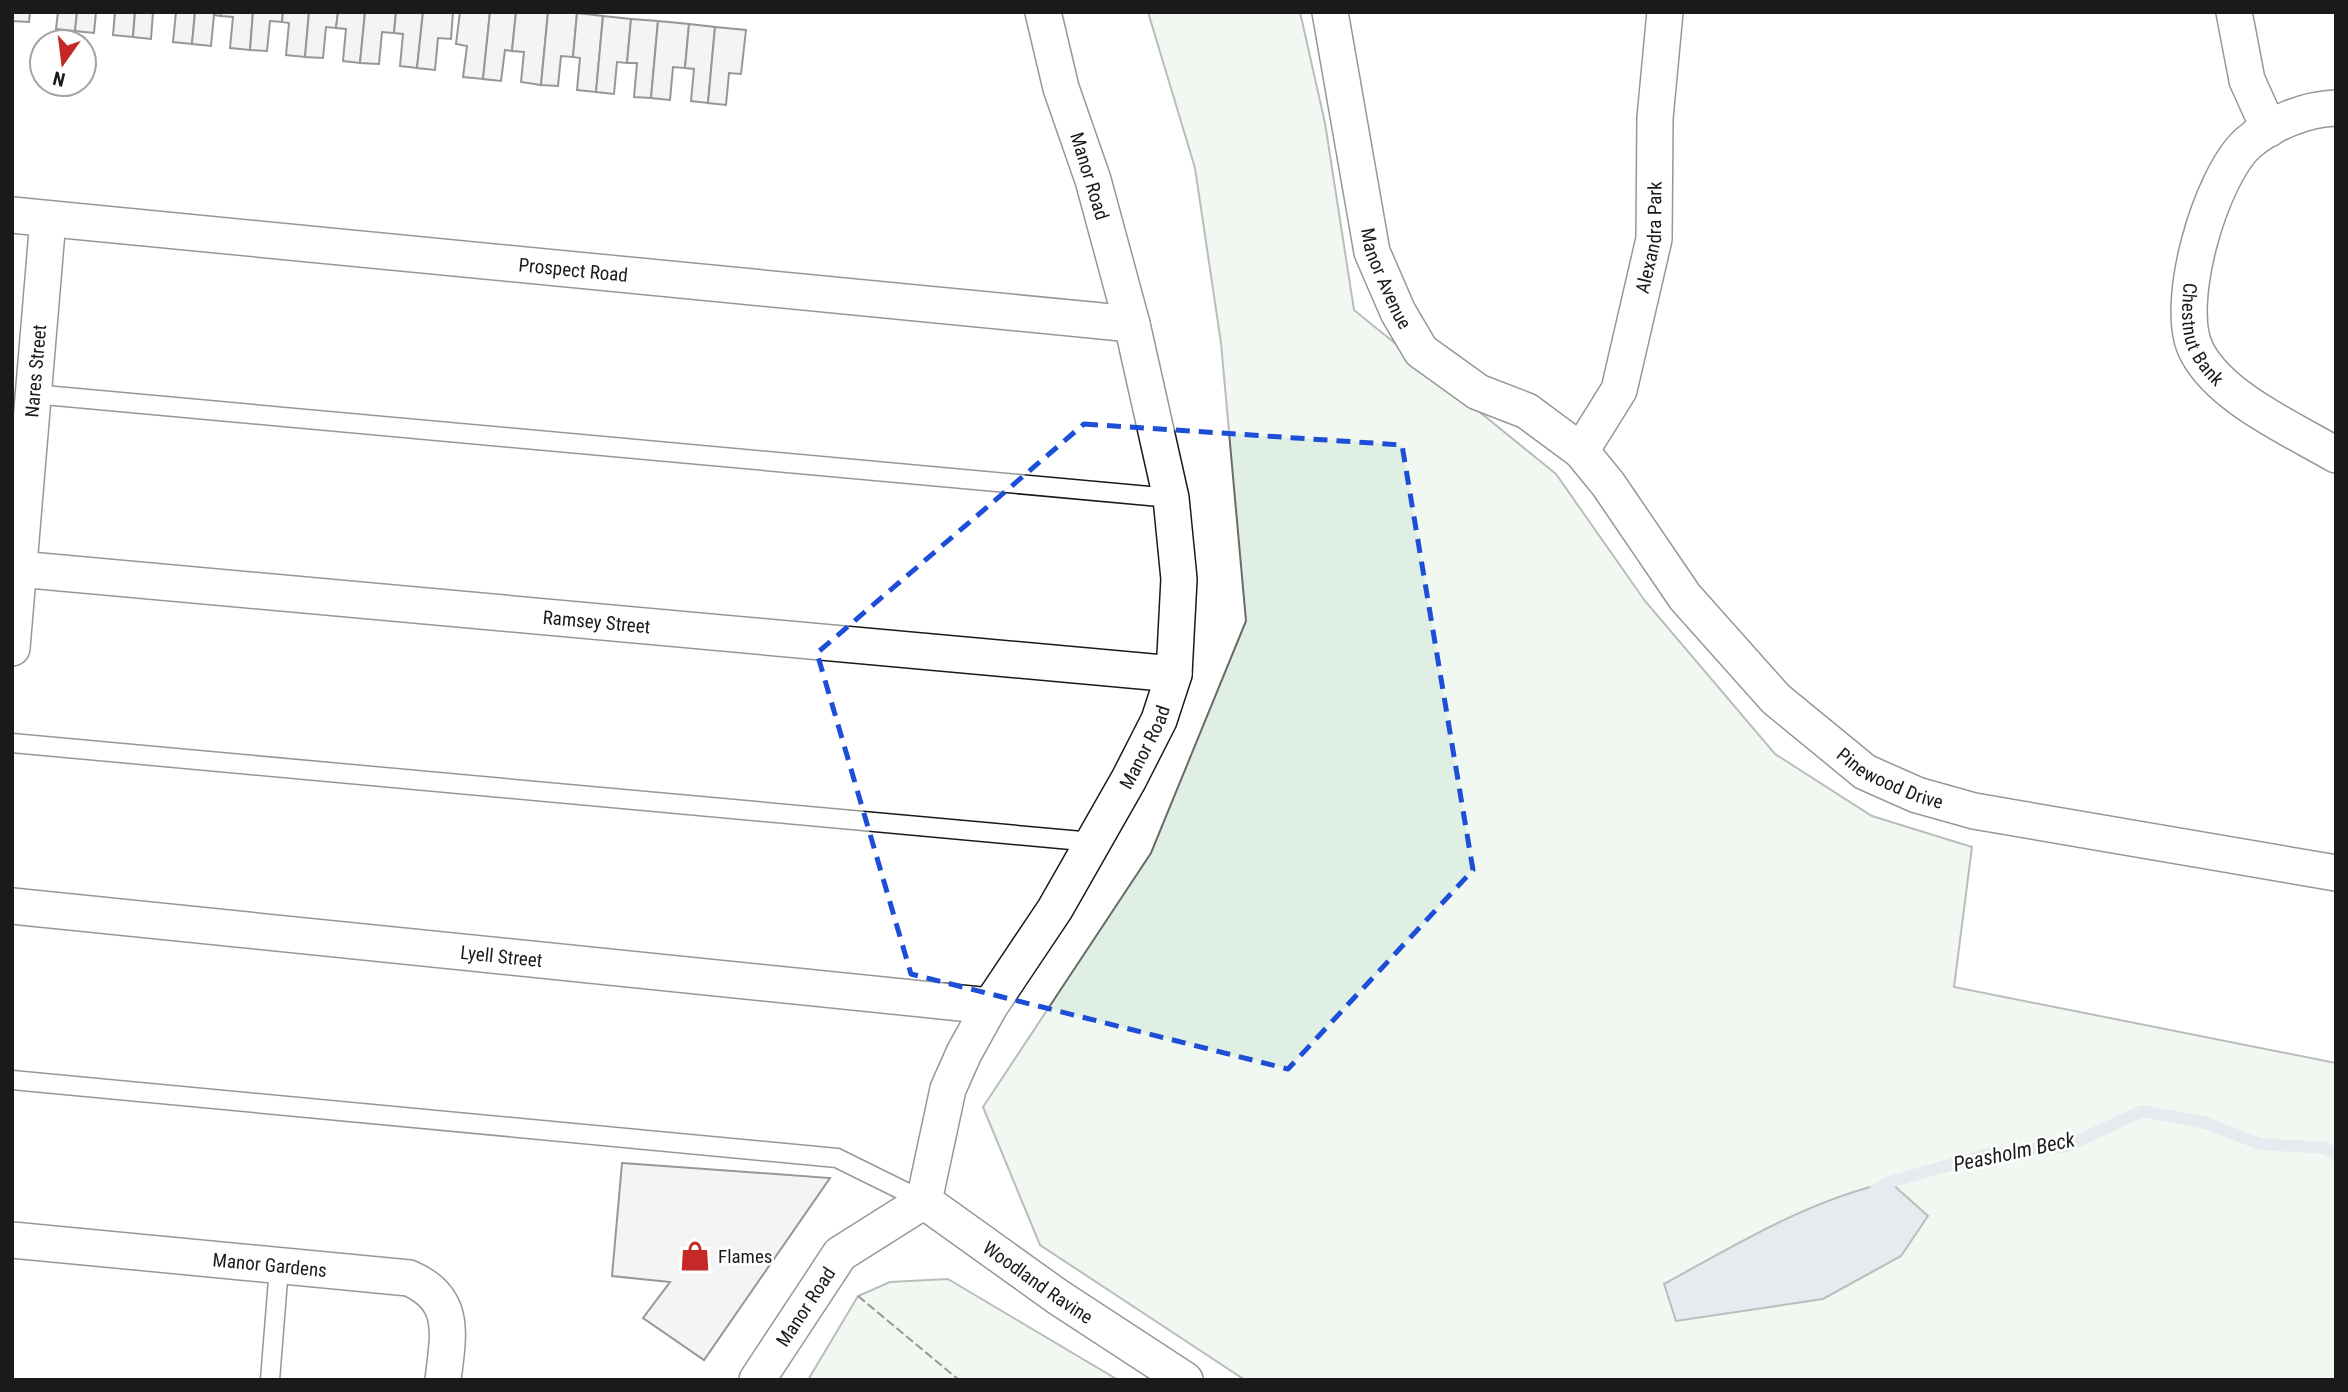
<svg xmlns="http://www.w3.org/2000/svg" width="2348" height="1392" font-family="'Roboto Condensed',sans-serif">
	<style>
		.green { fill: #e0efe3; stroke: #6a6a6a; stroke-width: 2 }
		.water { fill: #c6d2dc; stroke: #6a6a6a; stroke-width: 2 }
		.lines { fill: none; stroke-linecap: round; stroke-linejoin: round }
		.stream { stroke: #c6d2dc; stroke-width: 12 }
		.building { fill: #e6e6e6; stroke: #1a1a1a; stroke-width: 2 }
		.service-casing { stroke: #1a1a1a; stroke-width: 21 }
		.minor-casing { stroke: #1a1a1a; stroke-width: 38 }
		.service { stroke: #fff; stroke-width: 18 }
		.minor { stroke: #fff; stroke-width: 35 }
		.fence { stroke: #1a1a1a; stroke-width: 2; stroke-dasharray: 9 3.5; stroke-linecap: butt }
		.marked { fill: none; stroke: #1d4ed8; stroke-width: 5; stroke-dasharray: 14 9; stroke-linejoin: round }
		.labels { text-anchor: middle; stroke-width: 5; stroke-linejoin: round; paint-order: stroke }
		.street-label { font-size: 19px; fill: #1a1a1a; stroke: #fff }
		.poi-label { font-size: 19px; fill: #1a1a1a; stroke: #fff; text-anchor: start }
		.water-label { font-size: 21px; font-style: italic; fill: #1a1a1a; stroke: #fff }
	</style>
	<rect width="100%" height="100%" fill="#fff"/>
	<g class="green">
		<polygon points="1148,12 1300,12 1325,123 1354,310 1556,474 1645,601 1775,754 1872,816 1972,847 1954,987 2336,1063 2336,1380 1245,1380 1040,1245 983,1107 1151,853 1246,621 1221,343 1195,168"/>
		<polygon points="948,1279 1118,1380 808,1380 858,1296 890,1282"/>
	</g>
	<path class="water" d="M1890,1182L1928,1216L1901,1256L1823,1299L1676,1321L1664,1284C1737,1244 1809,1200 1890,1182Z"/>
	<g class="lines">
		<polyline class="stream" points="1875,1190 1890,1182 1985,1155 2067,1146 2142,1111 2206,1123 2260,1144 2326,1148 2336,1156"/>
	</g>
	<g class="building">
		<polygon points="12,12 30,12 29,22 12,21"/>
		<polygon points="58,12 77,12 75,31 56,29"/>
		<polygon points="77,12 96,12 94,33 75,31"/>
		<polygon points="115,12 135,12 133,37 113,35"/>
		<polygon points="135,12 153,12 151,39 133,37"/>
		<polygon points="176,12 195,12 192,44 173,42"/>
		<polygon points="195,12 221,12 221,16 214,15 211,46 192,44"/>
		<polygon points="221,12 253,12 250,50 230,48 233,17 221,16"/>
		<polygon points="253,12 283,12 282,22 270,21 267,51 250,50"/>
		<polygon points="283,12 309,12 305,57 286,55 289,23 282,22"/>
		<polygon points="309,12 338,12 336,28 326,27 323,58 305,57"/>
		<polygon points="338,12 365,12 360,63 343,61 346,29 336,28"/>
		<polygon points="365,12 396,12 394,33 382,32 379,64 360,63"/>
		<polygon points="396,12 423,12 417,68 400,66 403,34 394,33"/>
		<polygon points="423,12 453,12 451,39 438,38 435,70 417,68"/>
		<polygon points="460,12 490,12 483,79 463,77 467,46 456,44"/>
		<polygon points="490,12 516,12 512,51 505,50 501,81 483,79"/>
		<polygon points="516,12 548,12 541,85 521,82 524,52 512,51"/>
		<polygon points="548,12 577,13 573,57 561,56 558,86 541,85"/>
		<polygon points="577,13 603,16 596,92 577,90 580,58 573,57"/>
		<polygon points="603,16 631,19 627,63 617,62 614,94 596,92"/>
		<polygon points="631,19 658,21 651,98 634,97 637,63 627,63"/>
		<polygon points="658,21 689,24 685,68 673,67 670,100 651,98"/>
		<polygon points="689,24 715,27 708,103 691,101 694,69 685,68"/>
		<polygon points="715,27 746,30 741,74 729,73 726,105 708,103"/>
		<polygon points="622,1163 830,1178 704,1360 643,1318 670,1282 612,1276"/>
	</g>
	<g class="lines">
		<g class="service-casing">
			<g id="service">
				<polyline points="33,394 1171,498"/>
				<polyline points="12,743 1093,842"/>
				<polyline points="12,1080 837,1158 924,1201"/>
				<polyline points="270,1380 279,1267"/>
			</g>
		</g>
		<g class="minor-casing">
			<g id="minor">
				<path id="s1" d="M1330,12L1372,252L1398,312L1421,351L1478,392L1527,411L1581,451L1608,484L1685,597L1776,699L1865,772L1917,795L1974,811L2336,873"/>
				<polyline points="2234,12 2247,80 2269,129"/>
				<path id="s2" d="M2336,108C2306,109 2271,123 2248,143C2211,176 2172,306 2197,352C2221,398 2292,429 2336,455"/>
				<path id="s3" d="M12,215L1132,324"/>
				<path id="s4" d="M1581,451L1619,390L1654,239L1655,118L1665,12"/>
				<path id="s5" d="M18,569L1174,674"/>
				<path id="s6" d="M12,648L48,219"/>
				<path id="s7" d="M12,906L990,1006"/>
				<path id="s8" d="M924,1201L1058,1297L1185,1380"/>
				<path id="s9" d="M12,1240L409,1278C458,1299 448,1336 443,1380"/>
				<path id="s10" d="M757,1380L840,1254L924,1201L948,1089L964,1053L990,1006L1055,909L1129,779L1159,720L1174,674L1179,579L1171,498L1132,324L1093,180L1061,88L1043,12"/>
			</g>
		</g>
		<use href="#service" class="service"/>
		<use href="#minor" class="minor"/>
		<polyline class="fence" points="858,1296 959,1380"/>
	</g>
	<path d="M0 0H2348V1392H0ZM1084,424L1402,445L1473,870L1288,1069L911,974L817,653Z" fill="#fff" fill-opacity=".55" fill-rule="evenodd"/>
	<path class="marked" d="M1084,424L1402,445L1473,870L1288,1069L911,974L817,653Z"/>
	<defs>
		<g id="shop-bare" transform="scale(2.415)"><path d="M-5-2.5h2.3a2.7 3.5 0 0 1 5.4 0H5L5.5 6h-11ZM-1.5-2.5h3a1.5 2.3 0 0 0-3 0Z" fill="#c62828" stroke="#fff" stroke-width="2.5" paint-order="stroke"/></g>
	</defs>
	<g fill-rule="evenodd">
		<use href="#shop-bare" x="695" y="1256"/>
	</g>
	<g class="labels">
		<g class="street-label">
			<text transform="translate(1090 176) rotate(73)" y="7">Manor Road</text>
			<text dy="7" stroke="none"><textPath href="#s4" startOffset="228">Alexandra Park</textPath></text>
			<text dy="7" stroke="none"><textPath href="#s3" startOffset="564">Prospect Road</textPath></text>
			<text dy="7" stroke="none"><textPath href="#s1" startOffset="273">Manor Avenue</textPath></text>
			<text dy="7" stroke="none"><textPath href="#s2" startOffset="304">Chestnut Bank</textPath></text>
			<text dy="7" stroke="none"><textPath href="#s6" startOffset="278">Nares Street</textPath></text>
			<text dy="7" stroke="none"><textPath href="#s5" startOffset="581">Ramsey Street</textPath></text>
			<text dy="7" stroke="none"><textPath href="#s10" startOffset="760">Manor Road</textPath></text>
			<text dy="7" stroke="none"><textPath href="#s1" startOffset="1001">Pinewood Drive</textPath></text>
			<text dy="7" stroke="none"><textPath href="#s7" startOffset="492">Lyell Street</textPath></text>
			<text dy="7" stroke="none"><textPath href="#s9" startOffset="259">Manor Gardens</textPath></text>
			<text dy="7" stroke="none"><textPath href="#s8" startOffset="140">Woodland Ravine</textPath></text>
			<text dy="7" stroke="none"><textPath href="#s10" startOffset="88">Manor Road</textPath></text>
		</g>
		<g class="poi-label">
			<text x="718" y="1263">Flames</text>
		</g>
		<g class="water-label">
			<text transform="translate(2014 1152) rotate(-12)" y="7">Peasholm Beck</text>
		</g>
	</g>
	<rect width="2348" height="1392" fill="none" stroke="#1a1a1a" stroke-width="28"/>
	<g transform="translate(63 63) rotate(194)"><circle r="33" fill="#ffffff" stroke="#a3a3a3" stroke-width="2"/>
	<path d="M0-5L12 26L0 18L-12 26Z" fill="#c62828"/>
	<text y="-10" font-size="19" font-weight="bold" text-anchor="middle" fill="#1a1a1a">N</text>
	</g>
</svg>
